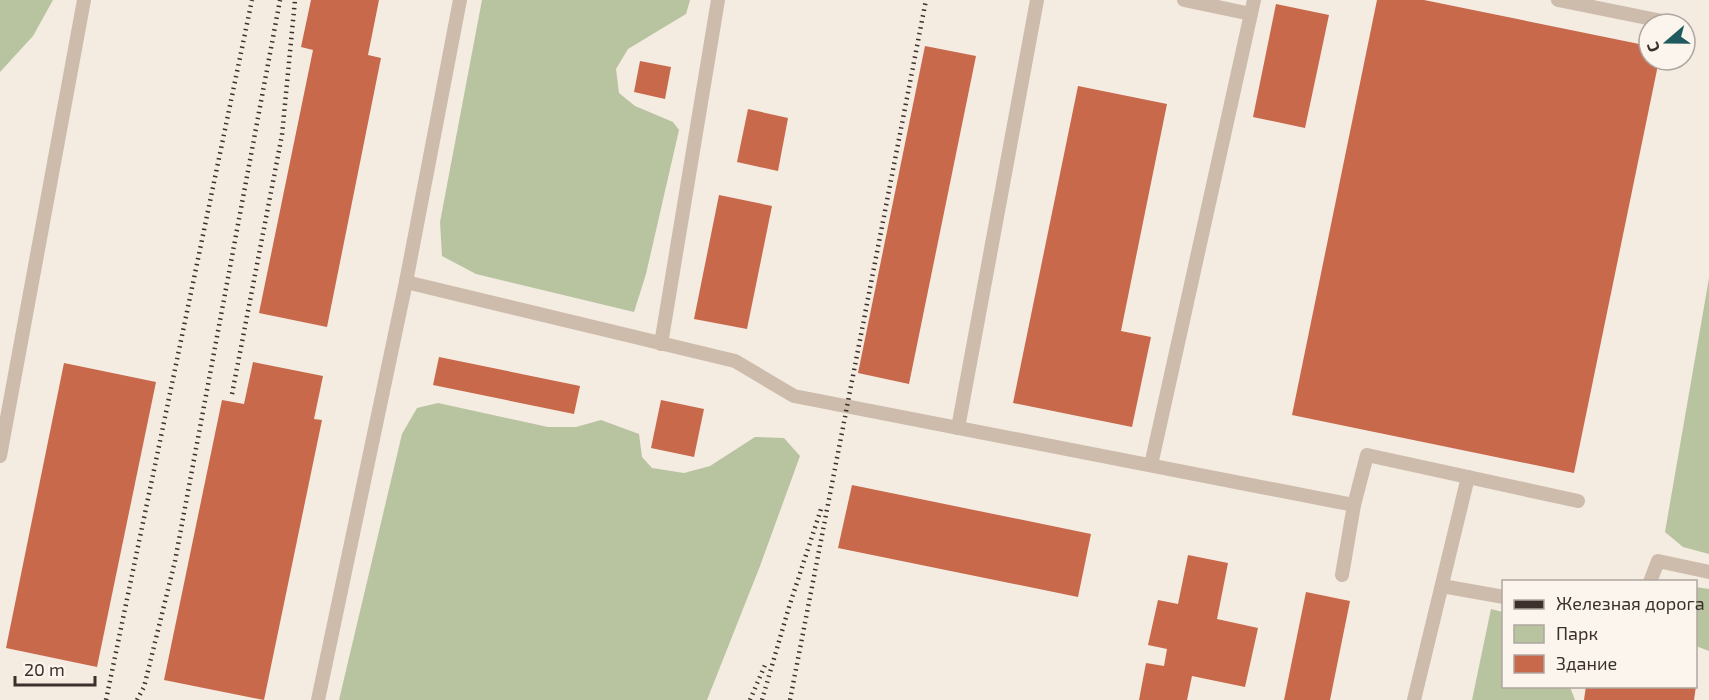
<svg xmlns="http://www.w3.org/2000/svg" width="1709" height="700" font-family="'Exo 2',sans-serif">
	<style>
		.green { fill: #b8c4a0 }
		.building { fill: #c8694b }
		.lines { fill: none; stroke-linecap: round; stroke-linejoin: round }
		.lane { stroke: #cdbbac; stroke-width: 14 }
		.rail { stroke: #3b302b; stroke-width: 4.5; stroke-dasharray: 1.5 4.5; stroke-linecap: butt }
	</style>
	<rect width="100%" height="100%" fill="#f4ebe1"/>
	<g class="green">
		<polygon points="0,0 53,0 33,36 0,72"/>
		<polygon points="482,0 690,0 686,14 628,49 616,69 619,93 635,106 673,122 679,130 646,274 634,312 476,274 442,256 440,222"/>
		<polygon points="1709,278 1709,554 1683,547 1665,532"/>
		<polygon points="438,403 548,427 576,427 601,420 639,434 642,457 652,468 684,473 710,466 755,437 784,438 800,456 760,566 707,700 339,700 402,434 417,408"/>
		<polygon points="1696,587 1709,589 1709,651 1696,646"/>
		<polygon points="1491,609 1503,612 1504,686 1570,687 1575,700 1472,700"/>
	</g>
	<g class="building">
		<polygon points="311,0 379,0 368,55 381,58 327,327 259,313 313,50 301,47"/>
		<polygon points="1377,0 1424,0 1649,46 1649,60 1659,60 1574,473 1292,415"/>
		<polygon points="1276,4 1329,15 1305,128 1253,117"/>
		<polygon points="925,46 976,56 909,384 858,373"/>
		<polygon points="640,61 671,67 665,99 634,92"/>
		<polygon points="1078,86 1167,104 1121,331 1151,337 1132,427 1013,403"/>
		<polygon points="748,109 788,118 778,171 737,162"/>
		<polygon points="719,195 772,206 747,329 694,319"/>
		<polygon points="439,357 580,386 574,414 433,385"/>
		<polygon points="253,362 323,376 314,419 322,420 264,700 164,680 222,400 244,404"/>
		<polygon points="64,363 156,382 97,667 6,648"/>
		<polygon points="661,400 704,409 694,457 651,448"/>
		<polygon points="852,485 1091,534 1078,597 838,548"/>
		<polygon points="1188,555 1228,563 1217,619 1258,628 1245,687 1192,676 1187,700 1139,700 1146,663 1164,666 1167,649 1148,645 1158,600 1178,604"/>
		<polygon points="1306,592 1350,601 1330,700 1284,700"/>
		<polygon points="1586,686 1696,686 1694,700 1584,700"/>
	</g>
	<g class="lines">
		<g class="lane">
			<polyline points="1184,0 1251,14"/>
			<polyline points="1558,0 1672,23"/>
			<polyline points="406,282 735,361 794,396 1354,505 1342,575"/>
			<polyline points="661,344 718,0"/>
			<polyline points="958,428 1037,0"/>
			<polyline points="0,456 84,0"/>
			<polyline points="1151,465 1254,0"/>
			<polyline points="1354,505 1367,455 1578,501"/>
			<polyline points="1650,582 1658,561 1709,572"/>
			<polyline points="1442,586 1504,597"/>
			<polyline points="318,700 406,282 460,0"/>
			<polyline points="1414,700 1468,477"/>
		</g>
		<g class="rail">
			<polyline points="232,394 282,135 295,0"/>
			<polyline points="106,700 252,0"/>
			<polyline points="137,700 144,687 175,561 280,0"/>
			<polyline points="750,700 765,665"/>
			<polyline points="762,700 789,607 822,506"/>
			<polyline points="790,700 926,0"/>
		</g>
	</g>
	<rect x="1502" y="580" width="195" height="108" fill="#fbf5ee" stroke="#aea6a0" stroke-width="1.5"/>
	<rect x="1514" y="600" width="30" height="9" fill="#3b302b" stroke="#aea6a0" stroke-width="1.5"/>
	<text x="1556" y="610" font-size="18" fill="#3b302b">Железная дорога</text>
	<rect x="1514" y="625" width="30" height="18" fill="#b8c4a0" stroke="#aea6a0" stroke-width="1.5"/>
	<text x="1556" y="640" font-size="18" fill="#3b302b">Парк</text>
	<rect x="1514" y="655" width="30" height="18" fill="#c8694b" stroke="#aea6a0" stroke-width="1.5"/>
	<text x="1556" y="670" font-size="18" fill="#3b302b">Здание</text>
	<g transform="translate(1667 42) rotate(250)"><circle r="28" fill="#fbf5ee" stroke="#aea6a0" stroke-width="1.5"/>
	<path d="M0-4.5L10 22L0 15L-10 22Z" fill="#1f5a5e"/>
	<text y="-9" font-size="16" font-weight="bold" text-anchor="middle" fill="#3b302b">С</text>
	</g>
	<path d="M15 676v9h80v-9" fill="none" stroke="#3b302b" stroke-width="3"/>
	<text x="24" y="676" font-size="18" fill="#3b302b" stroke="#fbf5ee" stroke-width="4.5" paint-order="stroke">20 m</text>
</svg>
